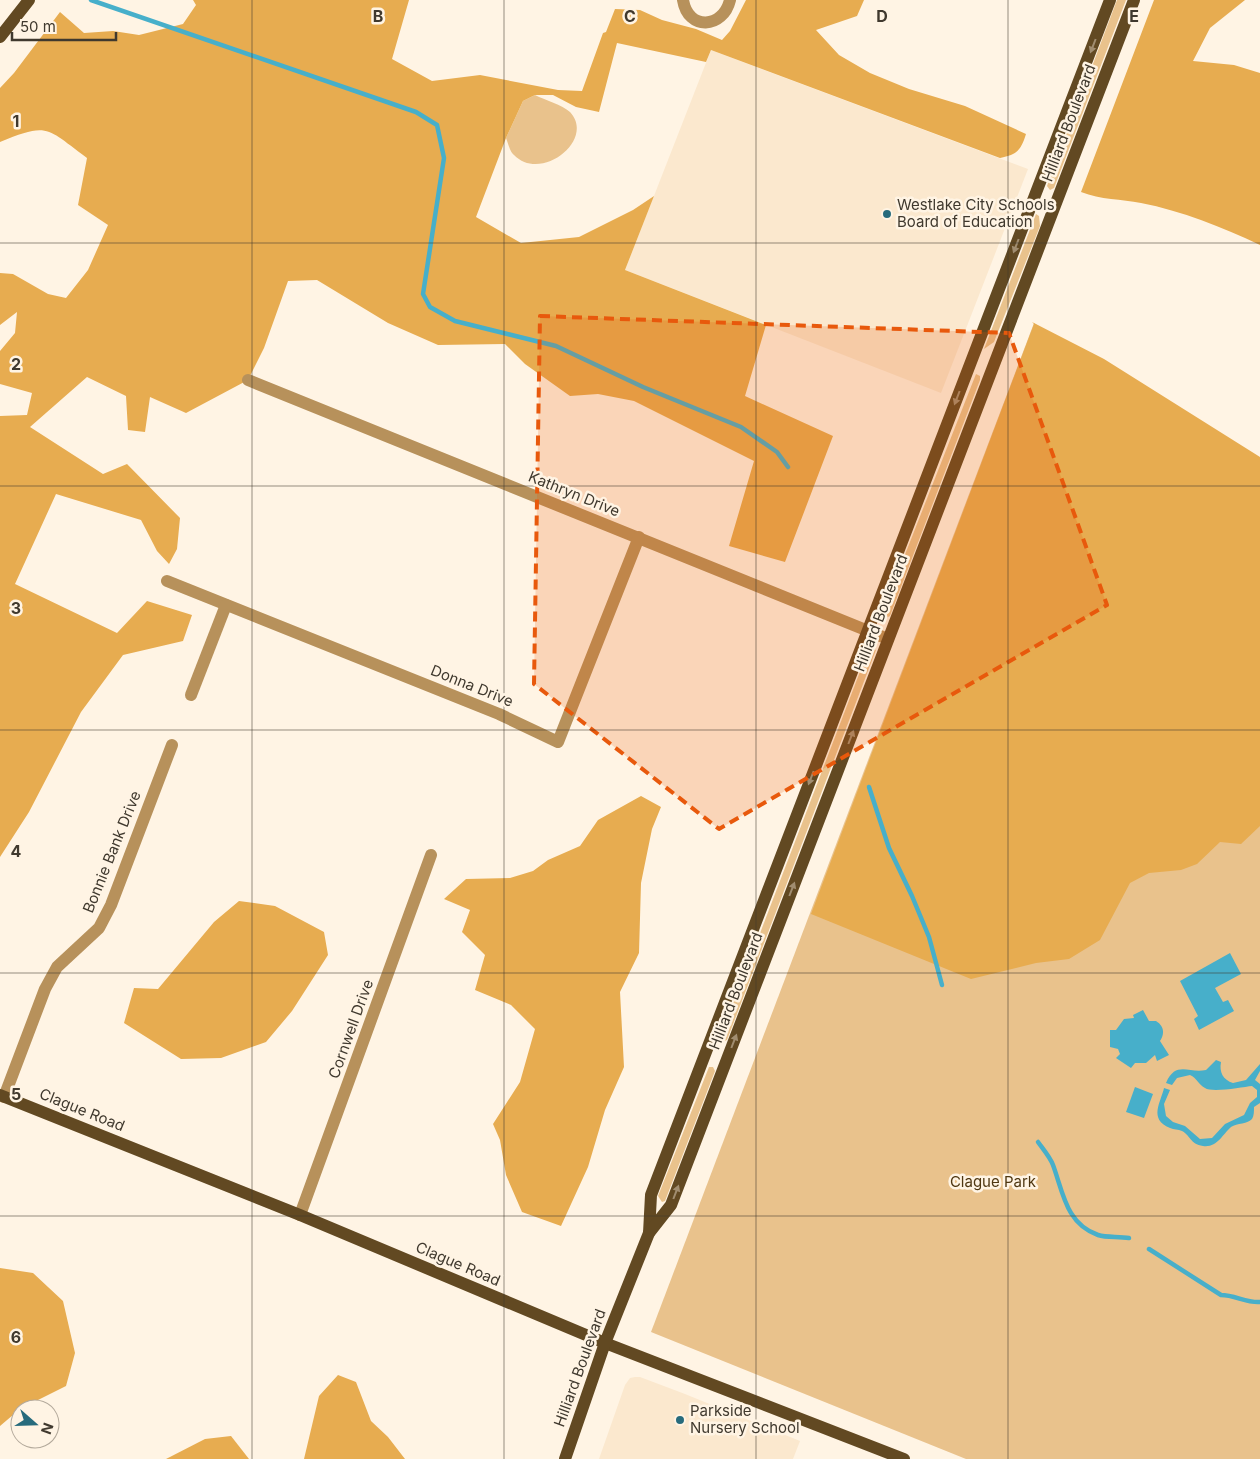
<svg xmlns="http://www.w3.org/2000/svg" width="1260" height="1459" font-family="Inter,sans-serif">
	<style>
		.built { fill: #fbe8ce }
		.green { fill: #e9c28c }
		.forest { fill: #e7ac50 }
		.water { fill: #47afca }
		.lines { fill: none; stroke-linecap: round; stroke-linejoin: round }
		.stream { stroke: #47afca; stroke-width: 4.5 }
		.minor { stroke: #b7915b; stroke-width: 12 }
		.major { stroke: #624922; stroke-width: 12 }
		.oneway { fill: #a18d70 }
		.marked { fill: #e8590c; fill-opacity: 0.2; stroke: #e8590c; stroke-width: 4; stroke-dasharray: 10 6; stroke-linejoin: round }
		.grid { fill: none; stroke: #40392e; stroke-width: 1; stroke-opacity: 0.55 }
		.poi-dot { fill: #276b7c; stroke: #fff4e4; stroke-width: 2 }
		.labels { text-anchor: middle; stroke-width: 5; stroke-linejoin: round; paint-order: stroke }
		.street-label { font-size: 15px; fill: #40392e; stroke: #fff4e4 }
		.poi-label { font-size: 15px; fill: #40392e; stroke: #fff4e4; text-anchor: start }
		.park-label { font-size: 15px; fill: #4f3711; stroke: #fff4e4 }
		.grid-label { font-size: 16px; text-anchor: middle; font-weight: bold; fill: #40392e; stroke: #fff4e4; stroke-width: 5; stroke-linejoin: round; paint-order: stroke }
	</style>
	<rect width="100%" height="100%" fill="#fff4e4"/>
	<g class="built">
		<polygon points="711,50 1028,169 941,393 625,270"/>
		<polygon points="635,1377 640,1377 685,1394 800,1441 793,1459 599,1459 625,1385 630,1378"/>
	</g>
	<g class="green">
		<polygon points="1117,0 1126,0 1054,188 1050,190 1047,186"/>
		<path d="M535,95C545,100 562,105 570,112C596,140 541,183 514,155C510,152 508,143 506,138L523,101Z"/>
		<polygon points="1036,214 1039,216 1040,226 994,342 984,349"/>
		<polygon points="1034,323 1260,476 1260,1459 966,1459 651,1332"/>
		<polygon points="976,374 980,376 980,380 890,616 886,618 882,613"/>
		<polygon points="869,648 876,650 727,1040 722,1042 720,1038"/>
		<polygon points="709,1067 713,1067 715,1071 665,1201 662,1202 658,1196"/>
	</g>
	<g class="forest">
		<path d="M193,0H409L392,59L432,81L480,75L558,90L582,91L603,33L606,32L615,9L640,10L662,20L696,29L722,40L730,31L746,0H864L857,16L816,30L839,55L870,73L909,89L965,106L1026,134C1021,150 1017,155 1000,158L711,50L706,62L617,43L599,112L576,107L553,95H535L523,101L506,138L476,217L521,243L579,237L633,210L654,196L625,270L766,325L745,396L833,436L785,562L729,546L754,461L634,401L598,394L570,396L525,364L505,344L438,345L388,323L317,280L288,281L264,348L248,380L186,413L150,397L145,432L128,430L126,396L87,377L30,427L103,474L127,464L180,518L177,549L169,564L157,551L141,520L56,494L15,584L117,633L147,601L192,615L183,641L123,655L81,712L29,812L0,857V416L27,415L32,393L0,384V351L15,333L17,312L0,325V273L13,274L48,294L66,298L88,270L108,225L78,205L87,158C46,128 49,122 0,142V88L14,73L60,12L84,33L113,31L139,35L183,24L196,5Z"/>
		<path d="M1154,0H1245L1210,28L1193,61L1234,65L1260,73V245C1222,227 1182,211 1141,203C1121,199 1101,200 1081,192Z"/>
		<polygon points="1032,322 1104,359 1260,457 1260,826 1241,844 1220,842 1197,864 1181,870 1149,873 1130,883 1100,940 1069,959 1036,963 971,979 811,914 1034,324"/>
		<polygon points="641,796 661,807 652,829 641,883 639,953 620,992 624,1067 605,1110 588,1167 561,1226 522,1212 506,1175 500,1140 493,1124 520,1082 535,1029 511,1005 475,990 485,955 462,932 470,910 444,899 466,879 510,878 533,871 548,860 580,846 598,820"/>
		<polygon points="239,901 275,906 324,932 328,955 292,1011 266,1042 221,1058 181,1059 124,1023 134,988 158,989 214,922"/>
		<polygon points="0,1268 33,1273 63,1301 75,1353 66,1386 20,1409 0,1426"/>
		<polygon points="338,1375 356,1382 371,1421 388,1437 405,1459 304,1459 319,1396"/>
		<polygon points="231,1436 249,1459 166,1459 205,1439"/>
	</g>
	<g class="water">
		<polygon points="1230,953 1241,974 1215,988 1223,1002 1228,1000 1234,1011 1199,1030 1194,1019 1198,1016 1180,981"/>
		<path d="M1143,1010L1149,1021H1156C1164,1026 1165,1033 1160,1041L1169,1055L1157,1061L1155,1055L1146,1063H1135L1131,1068L1116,1058L1120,1054L1118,1049L1110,1047V1030H1116L1124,1019L1134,1018L1133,1015Z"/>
		<path d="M1216,1060L1221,1062C1219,1072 1223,1080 1233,1083L1246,1080L1260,1064V1071L1255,1080L1260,1084V1103L1254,1107C1254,1111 1254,1116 1252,1119C1248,1124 1237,1123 1231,1127C1222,1135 1217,1148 1203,1146C1190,1144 1190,1135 1182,1131C1178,1129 1174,1130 1170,1128C1148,1119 1161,1102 1164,1088L1170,1090L1164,1104L1166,1116L1173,1122L1185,1126L1200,1139L1212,1138L1225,1124L1244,1115L1250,1103L1257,1097V1090L1252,1086C1243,1087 1212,1093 1205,1088C1198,1084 1197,1078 1190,1075L1177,1078L1172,1085L1166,1083C1176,1060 1189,1074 1206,1070Z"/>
		<polygon points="1135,1087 1153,1094 1144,1118 1126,1112"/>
	</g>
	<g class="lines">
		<g class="stream">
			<polyline points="91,0 416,112 437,125 444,158 423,294 430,307 455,321 556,346 643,387 741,427 777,452 788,467"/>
			<polyline points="869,787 889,848 912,896 929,937 942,985"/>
			<path d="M1038,1142C1043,1149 1050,1157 1053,1165C1063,1192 1066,1224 1098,1235C1107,1238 1119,1236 1129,1238"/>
			<path d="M1149,1249L1221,1295C1235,1295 1246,1303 1260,1302"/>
		</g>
		<g class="minor">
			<path d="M683,0C688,31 723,29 730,0"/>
			<polyline points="248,380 888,639"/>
			<polyline points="167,581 499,714 558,742 639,537"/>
			<polyline points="191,695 226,605"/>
			<polyline points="4,1097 45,989 57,967 99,928 111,905 172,745"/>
			<polyline points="300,1215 431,855"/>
		</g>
		<g class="major">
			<polyline points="0,37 29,0"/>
			<polyline points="0,1095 300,1215 605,1343 904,1459"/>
			<polyline points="649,1233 651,1195 1110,0"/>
			<polyline points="565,1459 605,1343 649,1233 671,1205 1134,0"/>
		</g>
	</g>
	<defs><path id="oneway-solid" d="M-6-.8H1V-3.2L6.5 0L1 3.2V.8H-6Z" transform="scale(1.25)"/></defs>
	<g class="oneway">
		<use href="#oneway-solid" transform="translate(1093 46) rotate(111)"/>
		<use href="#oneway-solid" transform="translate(1016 246) rotate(111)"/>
		<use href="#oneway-solid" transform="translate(957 398) rotate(111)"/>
		<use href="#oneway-solid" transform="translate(851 737) rotate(-69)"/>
		<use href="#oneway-solid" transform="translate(811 778) rotate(111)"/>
		<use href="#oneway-solid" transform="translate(792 889) rotate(-69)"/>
		<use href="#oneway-solid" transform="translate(734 1041) rotate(-69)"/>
		<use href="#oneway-solid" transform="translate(676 1192) rotate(-69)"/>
	</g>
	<path class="marked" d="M540,316L1009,333L1107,605L719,829L534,684Z"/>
	<path class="grid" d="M252,0V1459M504,0V1459M756,0V1459M1008,0V1459M0,243H1260M0,486H1260M0,730H1260M0,973H1260M0,1216H1260"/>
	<g class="poi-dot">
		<circle cx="887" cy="214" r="5"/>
		<circle cx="680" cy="1420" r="5"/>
	</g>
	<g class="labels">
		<g class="street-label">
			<text transform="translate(1069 123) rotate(-69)" y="5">Hilliard Boulevard</text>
			<text transform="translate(574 494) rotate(22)" y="5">Kathryn Drive</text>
			<text transform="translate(881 613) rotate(-69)" y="5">Hilliard Boulevard</text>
			<text transform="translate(472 686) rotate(22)" y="5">Donna Drive</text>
			<text transform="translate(112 852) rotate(-68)" y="5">Bonnie Bank Drive</text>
			<text transform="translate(736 991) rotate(-69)" y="5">Hilliard Boulevard</text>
			<text transform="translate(351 1029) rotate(-70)" y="5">Cornwell Drive</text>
			<text transform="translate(82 1110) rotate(22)" y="5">Clague Road</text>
			<text transform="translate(458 1264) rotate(23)" y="5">Clague Road</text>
			<text transform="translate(580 1368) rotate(-70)" y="5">Hilliard Boulevard</text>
		</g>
		<g class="poi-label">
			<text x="897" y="210">Westlake City Schools<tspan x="897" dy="17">Board of Education</tspan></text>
			<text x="690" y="1416">Parkside<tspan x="690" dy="17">Nursery School</tspan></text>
		</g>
		<g class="park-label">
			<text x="993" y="1187">Clague Park</text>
		</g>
	</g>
	<g class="grid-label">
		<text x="378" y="22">B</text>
		<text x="630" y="22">C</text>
		<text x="882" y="22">D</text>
		<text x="1134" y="22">E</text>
		<text x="16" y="127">1</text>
		<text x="16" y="370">2</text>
		<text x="16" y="614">3</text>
		<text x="16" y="857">4</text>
		<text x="16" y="1100">5</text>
		<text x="16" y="1343">6</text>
	</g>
	<g transform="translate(35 1424) rotate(110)"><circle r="24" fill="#fff4e4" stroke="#b3a99b"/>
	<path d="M0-4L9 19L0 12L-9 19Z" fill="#276b7c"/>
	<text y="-8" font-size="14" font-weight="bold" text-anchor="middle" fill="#40392e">N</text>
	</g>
	<path d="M12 32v8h104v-8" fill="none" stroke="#40392e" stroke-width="2.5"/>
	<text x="20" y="32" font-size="15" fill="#40392e" stroke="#fff4e4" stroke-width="4" paint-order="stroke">50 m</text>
</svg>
